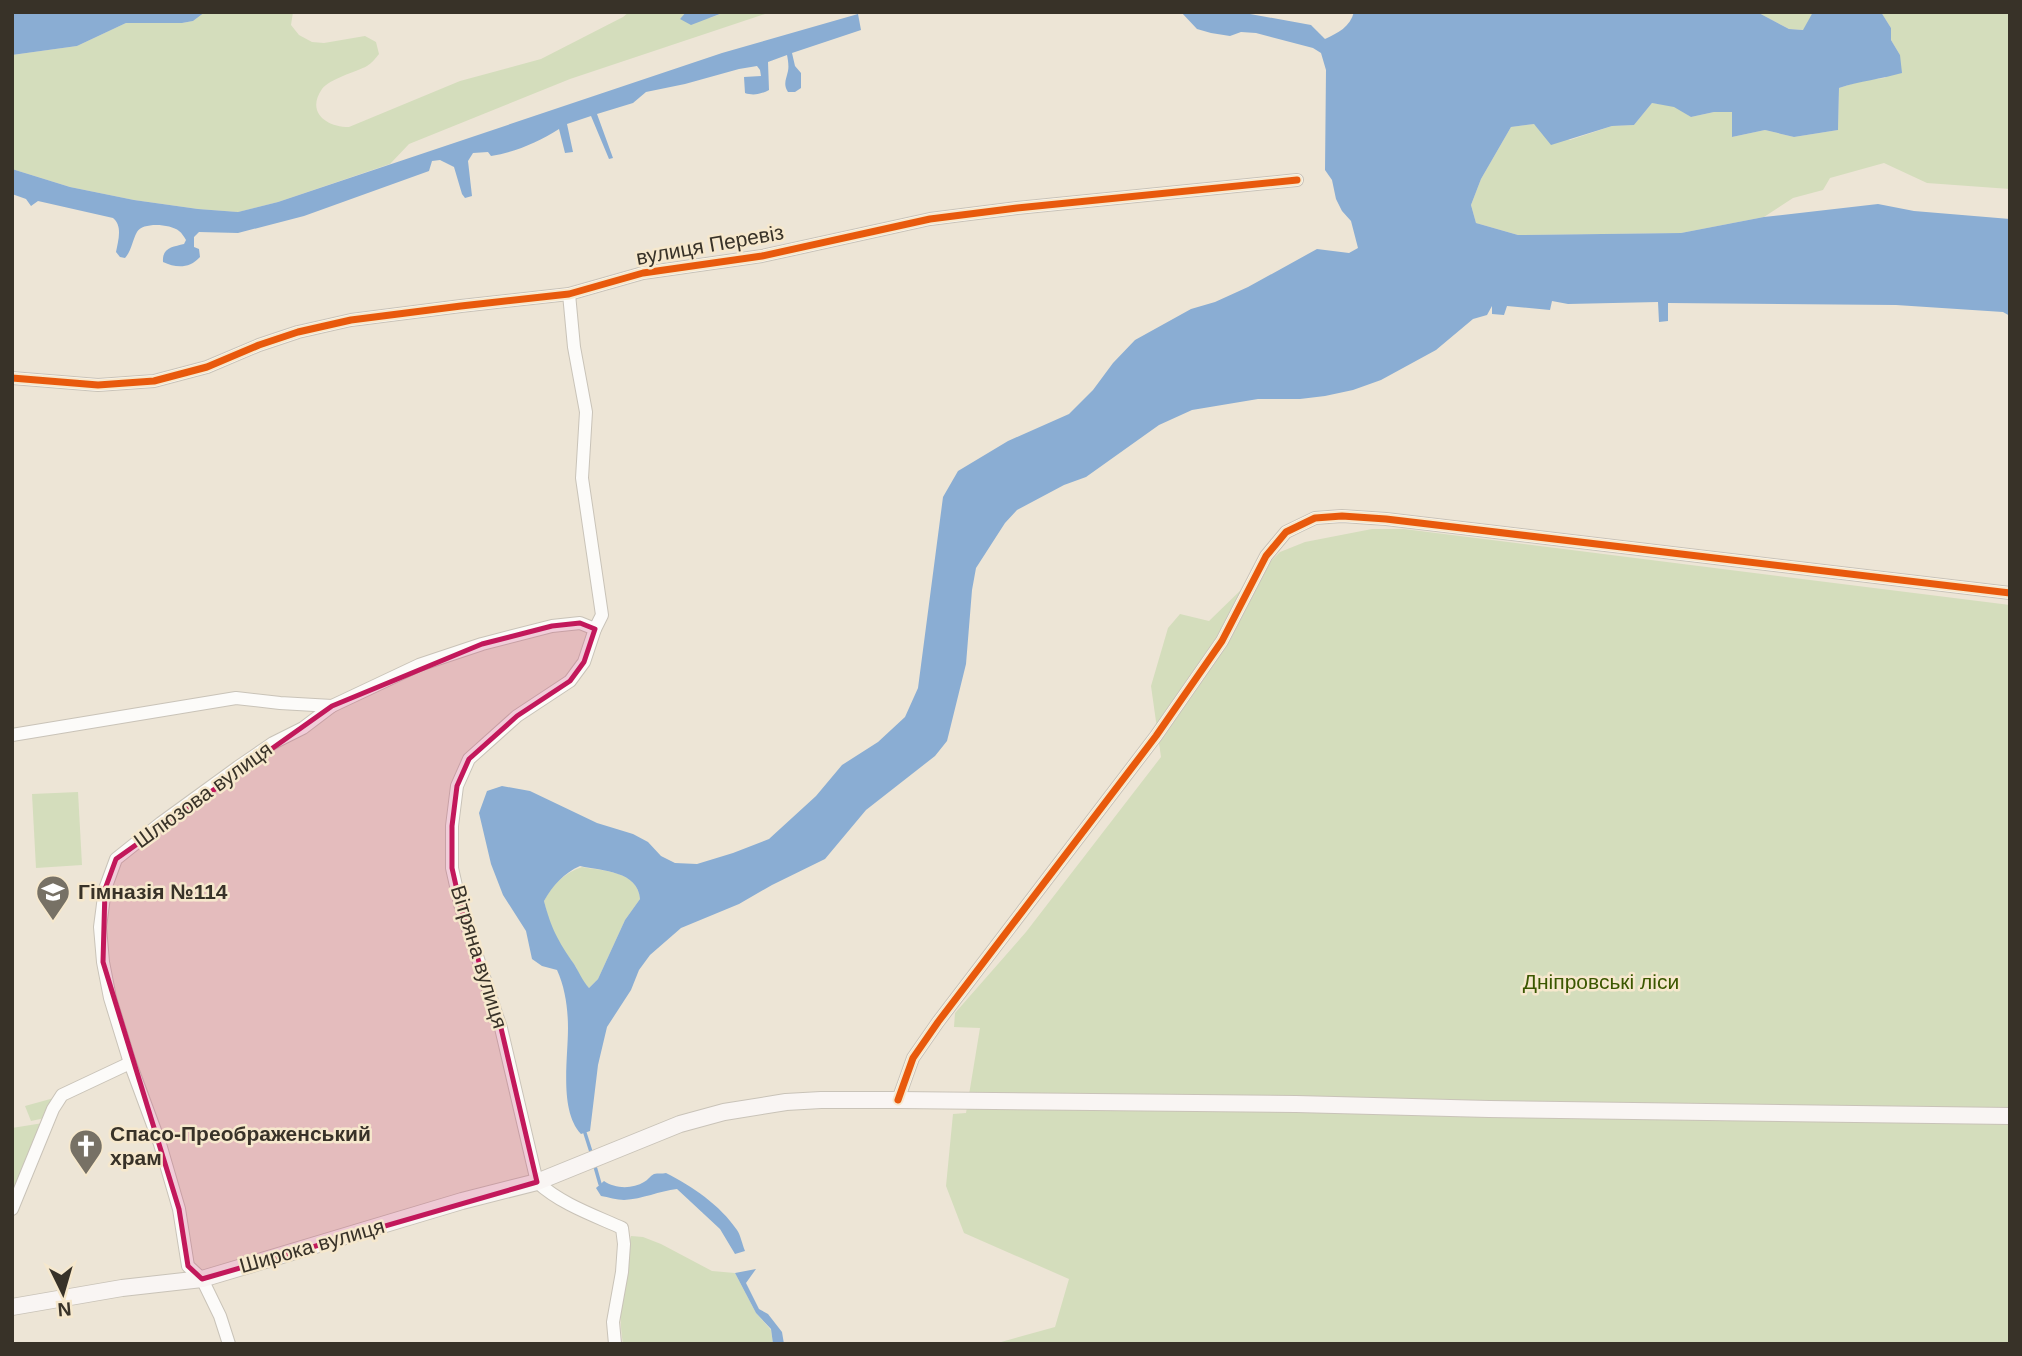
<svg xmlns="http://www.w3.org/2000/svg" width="2022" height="1356" font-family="Arial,sans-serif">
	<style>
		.green { fill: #d4ddbc }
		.water { fill: #8aadd3; fill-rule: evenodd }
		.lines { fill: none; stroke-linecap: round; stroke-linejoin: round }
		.stream { stroke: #8aadd3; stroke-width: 3.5 }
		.minor-casing { stroke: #c9c3b8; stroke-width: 14 }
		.secondary-casing { stroke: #c9c3b8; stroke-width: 18 }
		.minor { stroke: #fcfbf9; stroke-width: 12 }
		.secondary { stroke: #f9f5f3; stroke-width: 16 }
		.cycleway-casing { stroke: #f6e8cd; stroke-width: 11 }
		.cycleway { stroke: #e8590c; stroke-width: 7 }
		.marked { fill: #c2185b; fill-opacity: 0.2; stroke: #c2185b; stroke-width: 5; stroke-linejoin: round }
		.labels { text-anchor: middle; stroke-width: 5; stroke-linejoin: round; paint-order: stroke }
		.street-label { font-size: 21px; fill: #383228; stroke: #f6e8cd }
		.poi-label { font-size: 21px; font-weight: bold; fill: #383228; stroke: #f6e8cd; text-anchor: start }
		.park-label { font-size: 21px; fill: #3b5700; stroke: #f6e8cd }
	</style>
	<rect width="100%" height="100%" fill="#ede5d6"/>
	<g class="green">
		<path d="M205,12H293L291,25L299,35L312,42L324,43L365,36L376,42L379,54C375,59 372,63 367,66C356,72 329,79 322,89C306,112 326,127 349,127L460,81L541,59L623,17L629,12H686L680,19L710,18L725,12H771L570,79L409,144L390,164L278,202L238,212L198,209L134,200L70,187L12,169V55L77,46L126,23H182L193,21Z"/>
		<polygon points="1757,12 1813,12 1813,15 1804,30 1789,29"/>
		<polygon points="1881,12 2010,12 2010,189 1927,183 1884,163 1830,178 1823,190 1793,198 1764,217 1681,233 1518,235 1476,223 1471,205 1481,179 1511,127 1534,124 1570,140 1612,126 1634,125 1652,103 1674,106 1691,117 1714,112 1732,112 1732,137 1765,130 1794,137 1838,130 1839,88 1864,80 1885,78 1900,55 1891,40 1891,28"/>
		<polygon points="1372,529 1404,529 2010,605 2010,1344 994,1344 1055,1327 1069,1279 964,1233 946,1186 953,1114 966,1113 980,1028 954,1027 955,1013 1026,932 1161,757 1151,686 1168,628 1180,614 1209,621 1280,552 1305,542"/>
		<polygon points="78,792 82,865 36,868 32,794"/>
		<path d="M582,867C604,871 638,871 640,899L625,920L598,979L589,988L581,979L576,967L562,948L550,926L544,901C553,884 564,873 582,867Z"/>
		<polygon points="54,1098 45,1118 31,1121 25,1106"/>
		<polygon points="43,1123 13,1190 12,1128"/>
		<path d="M631,1236L643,1237L661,1244L712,1271L735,1273L756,1313L771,1330L773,1344H623C617,1309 623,1270 631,1236Z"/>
	</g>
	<g class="water">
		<polygon points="12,12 205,12 193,21 182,23 126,23 77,46 12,55"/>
		<polygon points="686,12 725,12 691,25 680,19"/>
		<path d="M1181,12H1239L1311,25L1325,39C1338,33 1350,27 1354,12H1757L1789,29L1803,30L1813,12H1881L1891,28V40L1900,55L1902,73C1881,79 1860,81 1839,88L1838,130L1794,137L1765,130L1732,137V112H1714L1691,117L1674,107L1652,103L1634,125L1612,126L1551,145L1534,124L1511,127L1481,179L1471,205L1476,223L1518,235L1681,233L1764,217L1878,204L1914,211L2010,219V316L2003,312L1896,305L1668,303V321L1659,322L1658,302L1568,304L1552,301L1550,310L1507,306L1504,315L1492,314V306L1487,315L1473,319L1436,350L1381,380L1353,390L1325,396L1300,399H1258L1192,410L1159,425L1086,477L1064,485L1017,510L1005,523L976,568L972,590L966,664L947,741L935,756L866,810L825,859L772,885L739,904L681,928L650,955L639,970L631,990L607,1027L598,1065L590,1131L581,1134C559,1110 568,1060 568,1028C568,1009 565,987 557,970L542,966L532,959L526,931L503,895L491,864L479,813L487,791L502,786L530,791L597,823L633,834L648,842L661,856L675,863L697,864L733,853L769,839L816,796L842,765L878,742L905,717L918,688L943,497L958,471L1008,441L1069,414L1093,390L1113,363L1135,340L1191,309L1215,302L1248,287L1317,249L1349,253L1358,248L1351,221L1342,211L1336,199L1332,180L1325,170L1326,70L1321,53L1313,48L1256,33L1241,32L1230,36L1211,33L1197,29ZM580,866C603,871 638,871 640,899L625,920L598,979L589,988C582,980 579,972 574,964C558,941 551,928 544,901C553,885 564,873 580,866Z"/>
		<path d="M858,14L861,30L792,53L795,66L801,73V88L795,92H788C783,84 786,80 788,71C789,66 788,60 787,55L768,62L769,90C762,94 753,96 745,93L744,77L761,76L760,70L757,66L739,69L685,84L646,92L633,103L597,114L613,158L609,159L591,116L567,124L573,152L565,153L559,129C538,142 516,152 491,156L488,152L473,153L468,161L472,196L465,198L462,194L454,167L440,160L432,161L429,171L304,216L238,233L199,232L194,237V247L199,249L200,257C189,269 176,268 163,262C162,247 173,247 184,244L186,240C184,237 182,233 179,231C170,224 143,222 137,232C132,241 132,250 125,258L120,257L116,252C118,241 123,226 113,218L38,201L31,206L26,199L12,194V169L70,187L134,200L198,209L238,212L278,202L722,53Z"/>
		<path d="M666,1173C692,1186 720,1205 737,1230C741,1236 742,1244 745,1251L735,1254L720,1229L677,1189C659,1191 643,1199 624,1200C617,1200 608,1197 601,1196L596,1188L604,1181C615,1189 633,1189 644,1182C648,1180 650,1176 654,1174C658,1173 662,1174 666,1173Z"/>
		<polygon points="756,1269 746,1283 759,1309 768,1314 782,1332 784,1344 773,1344 771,1329 756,1313 735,1273"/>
	</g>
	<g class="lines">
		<g class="stream">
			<polyline points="585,1133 592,1155"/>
			<polyline points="594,1163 600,1184"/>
		</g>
		<g class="minor-casing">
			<g id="minor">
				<path d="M569,294L574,347L586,412L582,478L602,615L595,629L584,662L570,681L517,716L469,759L457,786L452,826V868L461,908L501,1028L537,1182C561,1204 593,1215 622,1228L624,1244L622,1272L613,1322L615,1344"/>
				<polyline points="12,378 98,385 154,381 207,367 259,345 298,332 351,320 461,306 569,294 643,273 762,256 930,219 1017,208 1297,180"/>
				<polyline points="12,735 236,698 280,703 332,706 419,665 482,644 552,626 580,623 595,629"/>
				<polyline points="898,1100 913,1058 938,1022 1156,736 1222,641 1266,556 1286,532 1315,518 1342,516 1386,519 2010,593"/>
				<polyline points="12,1209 53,1109 62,1095 130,1063"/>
				<polyline points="229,1344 220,1316 202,1279 188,1266 179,1209 160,1144 130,1063 110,998 103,962 100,927 105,889 116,859 161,823 238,767 273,743 303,728 332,706"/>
			</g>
		</g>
		<g class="secondary-casing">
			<polyline id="secondary" points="12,1307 122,1288 202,1279 462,1201 537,1182 680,1124 724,1112 786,1102 821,1100 898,1100 1296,1104 1489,1109 2010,1116"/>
		</g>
		<use href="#minor" class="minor"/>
		<use href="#secondary" class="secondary"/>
		<g class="cycleway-casing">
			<g id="cycleway">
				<polyline points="12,378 98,385 154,381 207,367 259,345 298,332 351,320 461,306 569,294 643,273 762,256 930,219 1017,208 1297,180"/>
				<polyline points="898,1100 913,1058 938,1022 1156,736 1222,641 1266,556 1286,532 1315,518 1342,516 1386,519 2010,593"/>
			</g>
		</g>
		<use href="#cycleway" class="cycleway"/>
	</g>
	<path class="marked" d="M580,623L595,629L584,662L570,681L517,716L469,759L457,786L452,826V868L461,908L501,1028L537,1182L202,1279L188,1266L179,1209L103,962L105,889L116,859L332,706L482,644L552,626Z"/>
	<defs>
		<g id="school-pin" transform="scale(1.75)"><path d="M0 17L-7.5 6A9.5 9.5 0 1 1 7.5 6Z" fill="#777165" stroke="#f6e8cd"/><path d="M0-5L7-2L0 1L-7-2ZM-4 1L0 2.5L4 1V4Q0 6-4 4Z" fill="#fff"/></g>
		<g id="church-pin" transform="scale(1.75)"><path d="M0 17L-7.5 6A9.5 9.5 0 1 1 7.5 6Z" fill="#777165" stroke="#f6e8cd"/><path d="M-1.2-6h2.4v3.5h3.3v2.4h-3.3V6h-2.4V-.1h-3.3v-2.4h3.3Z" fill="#fff"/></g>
	</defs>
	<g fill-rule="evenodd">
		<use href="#school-pin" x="53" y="892"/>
		<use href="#church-pin" x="86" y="1146"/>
	</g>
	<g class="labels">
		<g class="street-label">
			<text transform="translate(710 245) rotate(-10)" y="7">вулиця Перевіз</text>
			<text transform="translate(203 795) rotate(-36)" y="7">Шлюзова вулиця</text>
			<text transform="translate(479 957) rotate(73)" y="7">Вітряна вулиця</text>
			<text transform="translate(312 1246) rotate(-16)" y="7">Широка вулиця</text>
		</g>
		<g class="poi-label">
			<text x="78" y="899">Гімназія №114</text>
			<text x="110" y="1141">Спасо-Преображенський<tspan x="110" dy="24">храм</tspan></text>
		</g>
		<g class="park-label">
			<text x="1601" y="989">Дніпровські ліси</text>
		</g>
	</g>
	<rect width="2022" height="1356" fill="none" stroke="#383228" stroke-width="28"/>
	<g transform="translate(63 1293) rotate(175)" stroke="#f6e8cd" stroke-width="5" paint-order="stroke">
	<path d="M0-5L12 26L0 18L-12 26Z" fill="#383228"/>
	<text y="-10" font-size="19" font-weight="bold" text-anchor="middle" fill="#383228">N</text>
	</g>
</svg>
